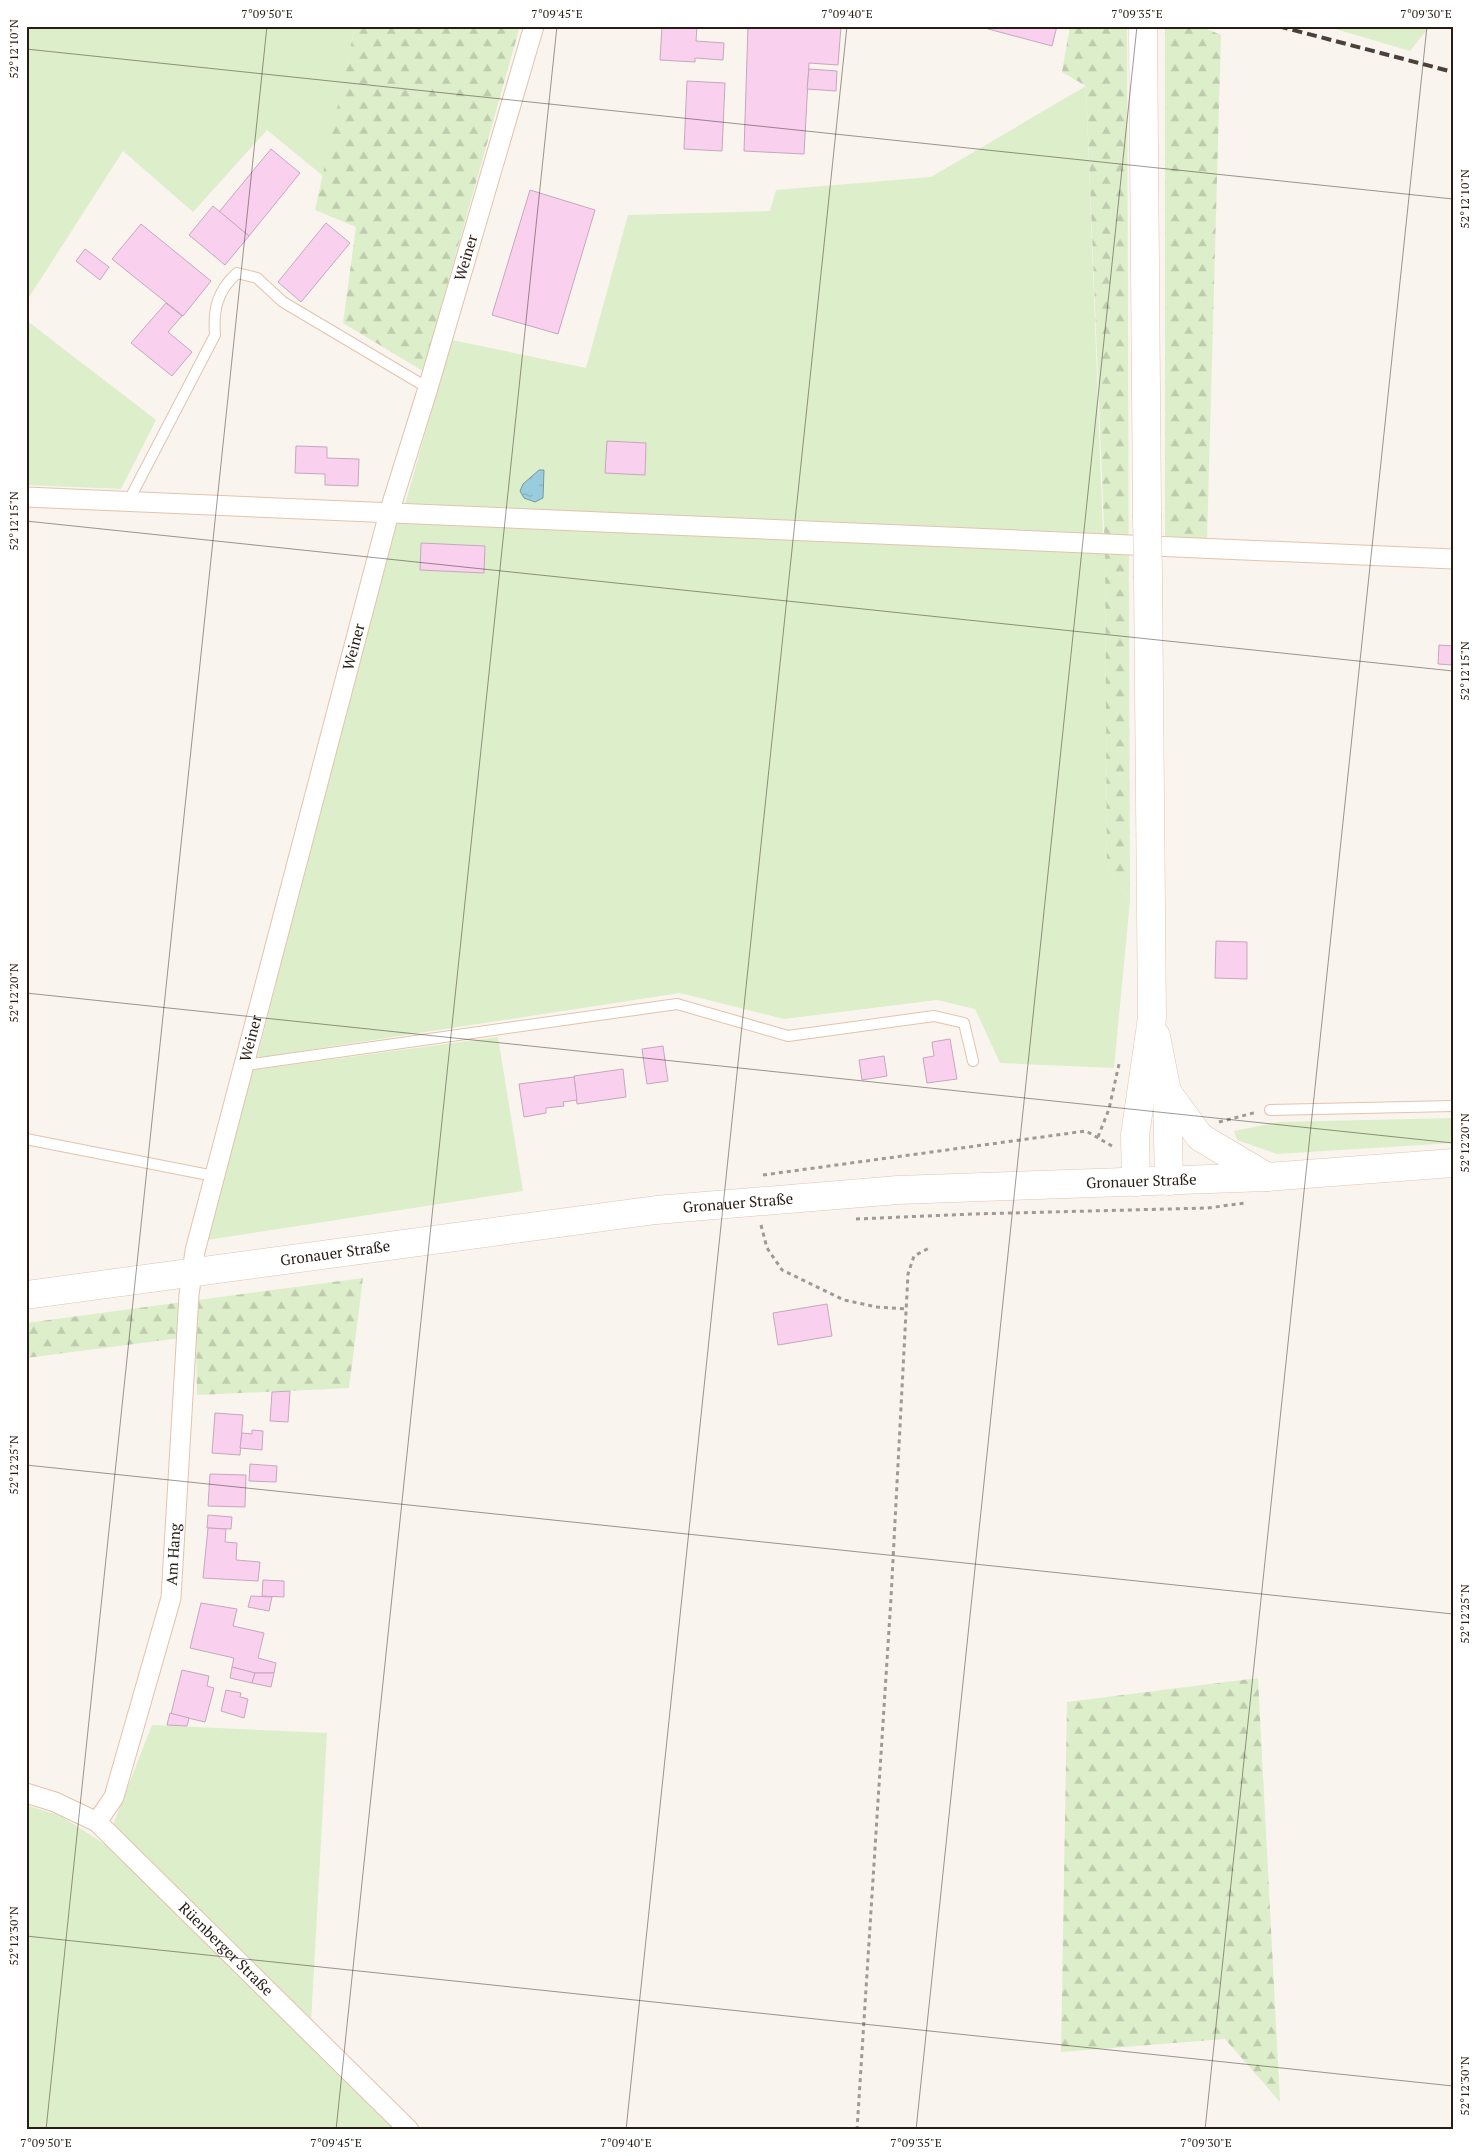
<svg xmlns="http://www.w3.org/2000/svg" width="1479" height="2156" font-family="'PT Serif',serif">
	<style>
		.grass { fill: #ddeecb }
		.forest { fill: url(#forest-firs) }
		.water { fill: url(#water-ripples); stroke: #7798a1 }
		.building { fill: #f9d1ef; stroke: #c6a7bd }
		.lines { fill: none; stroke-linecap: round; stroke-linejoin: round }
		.service-casing { stroke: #e3c3ac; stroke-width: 12 }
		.minor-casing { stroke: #e3c3ac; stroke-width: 21 }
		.secondary-casing { stroke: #e3c3ac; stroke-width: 29 }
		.path { stroke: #a19993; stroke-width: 3; stroke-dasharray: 4 4; stroke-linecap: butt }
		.service { stroke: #fff; stroke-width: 10 }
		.minor { stroke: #fff; stroke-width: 19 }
		.secondary { stroke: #fff; stroke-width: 28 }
		.rail { stroke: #4c4139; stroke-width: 4; stroke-dasharray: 10 5; stroke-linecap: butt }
		.secondary-bridge-casing { stroke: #e3c3ac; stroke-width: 29; stroke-linecap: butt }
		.secondary-bridge { stroke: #fff; stroke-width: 28 }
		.ticks { fill: none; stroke: #281c14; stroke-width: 1; stroke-opacity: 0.45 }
		.labels { text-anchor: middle; stroke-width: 4; stroke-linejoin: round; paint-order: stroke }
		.street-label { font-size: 15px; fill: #281c14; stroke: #fff }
		.neatline { fill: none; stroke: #281c14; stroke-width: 2 }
		.ticks-label { font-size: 12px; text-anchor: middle; fill: #281c14 }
	</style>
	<defs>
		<pattern id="forest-firs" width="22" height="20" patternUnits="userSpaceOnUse" patternTransform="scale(1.25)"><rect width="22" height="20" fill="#ddeecb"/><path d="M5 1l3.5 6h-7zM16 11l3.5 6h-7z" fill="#beccad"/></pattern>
		<pattern id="water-ripples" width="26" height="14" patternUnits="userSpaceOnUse" patternTransform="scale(1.25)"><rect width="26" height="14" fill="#99cddd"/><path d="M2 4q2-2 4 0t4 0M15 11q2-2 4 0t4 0" fill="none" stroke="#84afbd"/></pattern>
	</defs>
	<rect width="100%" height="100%" fill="#faf4ef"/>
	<g class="grass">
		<polygon points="26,26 355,26 323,176 267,130 193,212 123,151 26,302"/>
		<polygon points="1325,26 1430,26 1410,51"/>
		<polygon points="1086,86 1103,535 798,525 405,504 452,340 586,368 628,215 770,211 776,190 931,177"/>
		<polygon points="26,320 156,420 121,489 26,485"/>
		<polygon points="394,522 1105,552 1107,867 1130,901 1114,1068 1000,1063 975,1009 937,1000 784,1019 680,993 257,1058"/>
		<polygon points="498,1037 523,1191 208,1240 252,1070"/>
		<polygon points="1453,1118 1453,1143 1277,1154 1237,1140 1234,1131 1278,1122"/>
		<polygon points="152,1725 327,1733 311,2023 112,1827"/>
		<polygon points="26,1805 61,1816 106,1845 400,2130 26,2130"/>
	</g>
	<g class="forest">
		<polygon points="355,26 520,26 423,371 343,323 356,227 315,210"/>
		<polygon points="1070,26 1127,26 1130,901 1107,867 1105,552 1086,86 1062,72"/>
		<polygon points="1165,26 1200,26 1221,35 1207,540 1165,536"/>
		<polygon points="363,1278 349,1388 197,1395 196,1336 26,1358 26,1323"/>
		<polygon points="1258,1678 1280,2102 1225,2039 1061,2052 1067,1702"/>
	</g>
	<polygon class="water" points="539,470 544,470 543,498 535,502 524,498 520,491 523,484"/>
	<g class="building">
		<polygon points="662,26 697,26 696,41 724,43 723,60 695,58 695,62 660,60"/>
		<polygon points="748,26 841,26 838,65 809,63 804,154 744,151"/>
		<polygon points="977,26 1057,26 1052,46"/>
		<polygon points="809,69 837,71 836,91 807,89"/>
		<polygon points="687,81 725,83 722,151 684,149"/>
		<polygon points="271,149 300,173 249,236 219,212"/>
		<polygon points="530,190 595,210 558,334 492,315"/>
		<polygon points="213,206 249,236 225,265 189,235"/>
		<polygon points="326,223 350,243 301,302 278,282"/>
		<polygon points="141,224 211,281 183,316 112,259"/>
		<polygon points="85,249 109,267 100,280 76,261"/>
		<polygon points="166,303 182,316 168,332 192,352 172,376 131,343"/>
		<polygon points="607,441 646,443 645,475 605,473"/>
		<polygon points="296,446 327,447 327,458 359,459 358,486 325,485 325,474 295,473"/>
		<polygon points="421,543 485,546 484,573 420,570"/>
		<polygon points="1439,645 1453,646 1453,665 1438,664"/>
		<polygon points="1216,941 1247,942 1247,979 1215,978"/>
		<polygon points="950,1039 957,1079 927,1083 923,1058 934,1056 932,1042"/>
		<polygon points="663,1046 668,1081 647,1084 642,1049"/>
		<polygon points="884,1056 887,1076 862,1080 859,1060"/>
		<polygon points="623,1069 626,1097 577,1104 574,1076"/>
		<polygon points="574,1077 577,1100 563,1102 564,1106 546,1108 546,1113 524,1117 519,1084"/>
		<polygon points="827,1304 832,1336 778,1345 773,1313"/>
		<polygon points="290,1391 288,1422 270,1421 272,1392"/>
		<polygon points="215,1413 243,1415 240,1455 212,1453"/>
		<polygon points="252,1430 263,1431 262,1450 240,1448 242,1433 252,1434"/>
		<polygon points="250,1464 277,1466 276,1482 249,1481"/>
		<polygon points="210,1474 246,1475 245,1507 208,1506"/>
		<polygon points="208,1515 232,1517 231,1529 207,1528"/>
		<polygon points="208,1528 226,1529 225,1542 237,1543 236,1560 260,1562 258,1581 203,1578"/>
		<polygon points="263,1580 284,1581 284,1597 262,1596"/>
		<polygon points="251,1596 272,1597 269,1611 248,1607"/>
		<polygon points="201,1603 237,1609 233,1626 264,1633 258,1658 276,1663 274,1673 255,1673 232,1667 234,1658 190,1648"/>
		<polygon points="232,1667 255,1673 252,1683 230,1678"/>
		<polygon points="182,1670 209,1676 207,1686 214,1688 205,1722 171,1714"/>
		<polygon points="255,1673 274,1673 271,1687 252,1683"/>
		<polygon points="226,1690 241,1693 240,1697 248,1699 244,1718 221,1711"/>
		<polygon points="170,1713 189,1718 187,1726 167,1725"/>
	</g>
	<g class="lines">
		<g class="service-casing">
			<g id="service">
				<path d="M128,502L215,335C213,310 217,291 237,273L257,278L283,302L428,388"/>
				<polyline points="246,1065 677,1004 788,1036 934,1016 964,1023 973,1061"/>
				<polyline points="1270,1110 1453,1106"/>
				<polyline points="26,1139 214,1176"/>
			</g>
		</g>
		<g class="minor-casing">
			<g id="minor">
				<polyline points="26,497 1453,559"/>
				<path id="s1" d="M26,1793L55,1802L97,1822L409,2130"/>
				<path id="s2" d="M97,1822L114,1797L171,1598L189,1295L195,1251L389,513L428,388L534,26"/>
			</g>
		</g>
		<g class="secondary-casing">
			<g id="secondary">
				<polyline points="1143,26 1147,514"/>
				<polyline points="1156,1036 1167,1092 1169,1181"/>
				<polyline points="1167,1092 1200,1137 1267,1177"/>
				<polyline points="1136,1182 1135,1135 1152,1018 1148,578"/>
				<path id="s3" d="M26,1295L656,1210L898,1190L1267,1177L1453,1163"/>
			</g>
		</g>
		<g class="path">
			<polyline points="1219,1122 1257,1112"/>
			<polyline points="1098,1137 1109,1109 1119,1064"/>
			<polyline points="763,1175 1086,1131 1112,1146"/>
			<polyline points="856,1219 973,1214 1207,1208 1246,1203"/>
			<polyline points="761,1225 767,1248 782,1270 844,1300 877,1307 906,1309"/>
			<polyline points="857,2130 891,1598 908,1274 914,1256 931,1247"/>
		</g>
		<use href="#service" class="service"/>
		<use href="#minor" class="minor"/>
		<use href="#secondary" class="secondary"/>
		<polyline class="rail" points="1278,26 1453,72"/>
		<g class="secondary-bridge-casing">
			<polyline id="secondary-bridge" points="1147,514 1148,578"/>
		</g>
		<use href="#secondary-bridge" class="secondary-bridge"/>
	</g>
	<path class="ticks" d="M26,49L1453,199M26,521L1453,671M26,993L1453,1143M26,1465L1453,1614M26,1936L1453,2086M46,2130L267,26M336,2130L557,26M626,2130L847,26M916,2130L1137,26M1205,2130L1427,26"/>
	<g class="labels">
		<g class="street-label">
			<text dy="5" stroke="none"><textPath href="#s2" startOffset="1615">Weiner</textPath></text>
			<text dy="5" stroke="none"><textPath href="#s2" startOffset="1210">Weiner</textPath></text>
			<text dy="5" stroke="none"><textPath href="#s2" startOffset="805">Weiner</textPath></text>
			<text dy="5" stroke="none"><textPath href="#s3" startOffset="1122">Gronauer Straße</textPath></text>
			<text dy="5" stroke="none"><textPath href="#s3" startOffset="718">Gronauer Straße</textPath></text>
			<text dy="5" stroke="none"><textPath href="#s3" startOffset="312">Gronauer Straße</textPath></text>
			<text dy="5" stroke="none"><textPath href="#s2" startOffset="281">Am Hang</textPath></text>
			<text dy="5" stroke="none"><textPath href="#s1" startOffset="258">Rüenberger Straße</textPath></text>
		</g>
	</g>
	<rect width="1479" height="2156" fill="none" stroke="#ffffff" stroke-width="55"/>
	<rect x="28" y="28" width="1424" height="2100" class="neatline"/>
	<g class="ticks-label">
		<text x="267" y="18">7°09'50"E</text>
		<text x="557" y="18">7°09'45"E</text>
		<text x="847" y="18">7°09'40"E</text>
		<text x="1137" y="18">7°09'35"E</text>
		<text x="1426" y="18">7°09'30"E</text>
		<text transform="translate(14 49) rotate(-90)" y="4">52°12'10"N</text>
		<text transform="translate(1465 199) rotate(-90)" y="4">52°12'10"N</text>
		<text transform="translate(14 521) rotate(-90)" y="4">52°12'15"N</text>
		<text transform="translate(1465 671) rotate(-90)" y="4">52°12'15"N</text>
		<text transform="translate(14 993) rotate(-90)" y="4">52°12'20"N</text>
		<text transform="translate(1465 1143) rotate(-90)" y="4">52°12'20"N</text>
		<text transform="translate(14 1465) rotate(-90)" y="4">52°12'25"N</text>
		<text transform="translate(1465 1614) rotate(-90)" y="4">52°12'25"N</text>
		<text transform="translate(14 1936) rotate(-90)" y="4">52°12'30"N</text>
		<text transform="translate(1465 2086) rotate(-90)" y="4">52°12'30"N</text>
		<text x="46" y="2147">7°09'50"E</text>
		<text x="336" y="2147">7°09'45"E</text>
		<text x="626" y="2147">7°09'40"E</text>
		<text x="916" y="2147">7°09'35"E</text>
		<text x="1206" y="2147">7°09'30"E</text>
	</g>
</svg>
